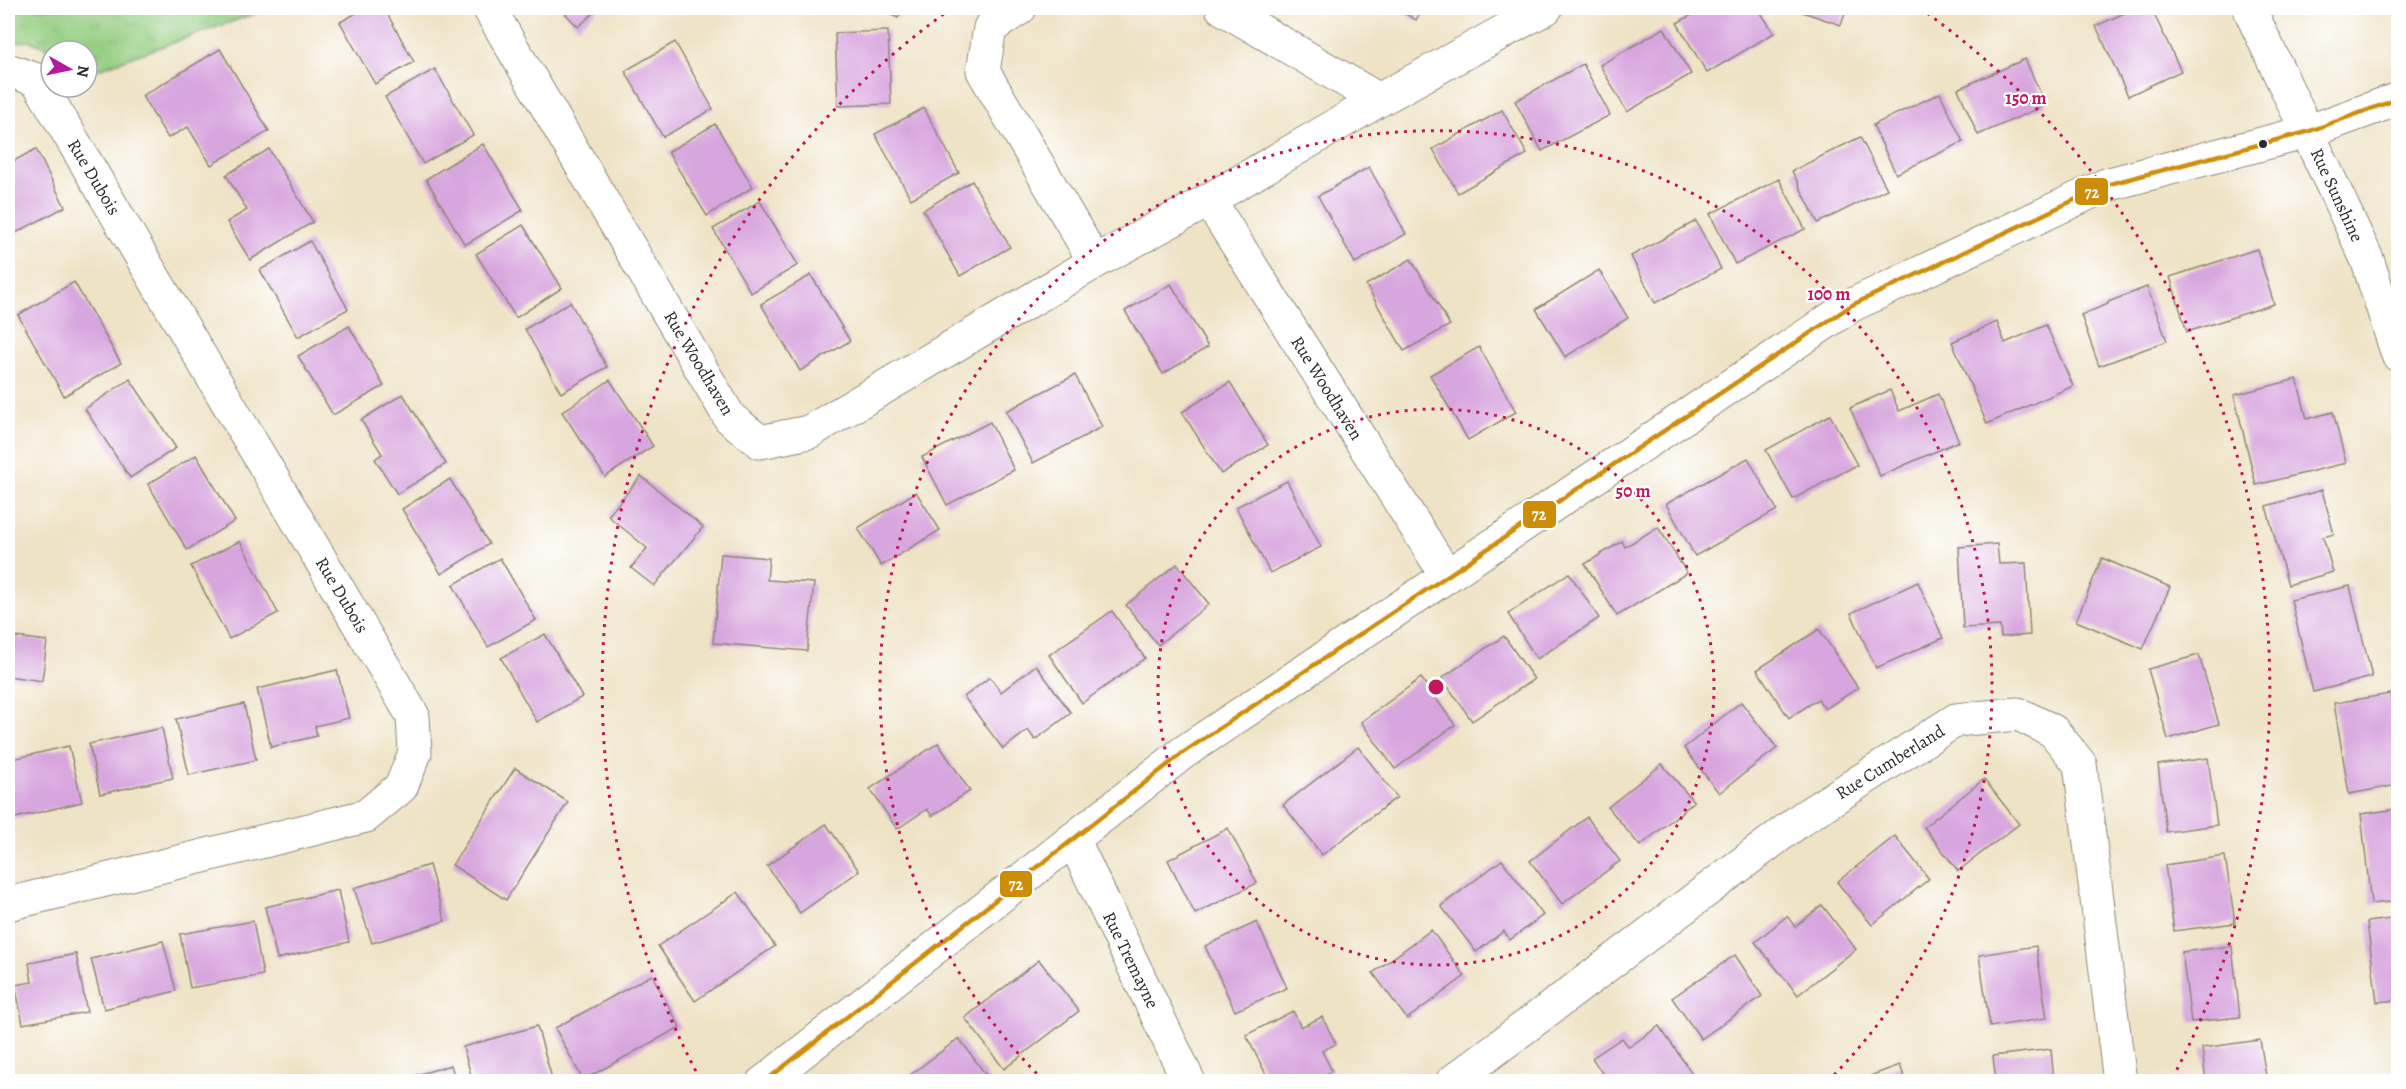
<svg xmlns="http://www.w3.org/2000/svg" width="2406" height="1089" font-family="Alegreya,serif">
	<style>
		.park { fill: url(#park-tufts); stroke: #607c56; stroke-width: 1.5 }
		.building { fill: #d8a6de }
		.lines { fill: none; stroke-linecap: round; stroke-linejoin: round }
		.minor-casing { stroke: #8d8778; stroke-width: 35 }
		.minor { stroke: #fff; stroke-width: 33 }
		.bus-1-casing { stroke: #fff; stroke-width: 9 }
		.bus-1 { stroke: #ce8d09; stroke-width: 4.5 }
		.ring { fill: none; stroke: #c2185b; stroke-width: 3; stroke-dasharray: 3 6 }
		.bus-dot { fill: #2b2b2b; stroke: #fff; stroke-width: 2 }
		.labels { text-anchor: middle; stroke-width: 4.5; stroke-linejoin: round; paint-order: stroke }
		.street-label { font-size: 18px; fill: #2b2b2b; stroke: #fff }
		.centre { fill: #c2185b; stroke: #fff; stroke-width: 3 }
		.ring-label { font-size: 18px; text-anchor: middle; font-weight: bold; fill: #c2185b; stroke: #fff; stroke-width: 4.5; stroke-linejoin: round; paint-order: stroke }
		.line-badge { stroke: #fff; stroke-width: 2 }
		.badge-label { font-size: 16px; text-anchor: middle; font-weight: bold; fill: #fff }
	</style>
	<defs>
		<pattern id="park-tufts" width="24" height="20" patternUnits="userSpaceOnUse" patternTransform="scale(1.5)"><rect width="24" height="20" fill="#94ce81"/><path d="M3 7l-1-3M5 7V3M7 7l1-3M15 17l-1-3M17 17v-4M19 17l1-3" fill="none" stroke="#80b170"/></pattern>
	</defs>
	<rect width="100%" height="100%" fill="#fff"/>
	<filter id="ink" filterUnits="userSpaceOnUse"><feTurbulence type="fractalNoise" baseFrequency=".0167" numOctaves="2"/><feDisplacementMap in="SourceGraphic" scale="12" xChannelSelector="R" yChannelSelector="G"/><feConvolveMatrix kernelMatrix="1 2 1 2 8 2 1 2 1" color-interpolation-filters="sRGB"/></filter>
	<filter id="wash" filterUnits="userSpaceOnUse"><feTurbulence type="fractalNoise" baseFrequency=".008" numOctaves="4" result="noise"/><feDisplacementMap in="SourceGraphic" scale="24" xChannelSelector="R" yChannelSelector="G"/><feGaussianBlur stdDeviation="1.35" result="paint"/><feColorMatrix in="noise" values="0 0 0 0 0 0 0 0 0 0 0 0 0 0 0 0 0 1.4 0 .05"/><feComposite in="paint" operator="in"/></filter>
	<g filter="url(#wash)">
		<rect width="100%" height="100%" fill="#efe3c6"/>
		<polygon class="park" points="8,8 271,8 87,73 87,51 55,51 30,41 8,43"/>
		<g id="blocks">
			<g class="building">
				<polygon points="366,8 384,8 414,62 375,84 340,22"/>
				<polygon points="560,8 599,8 578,27"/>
				<polygon points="876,8 903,8 898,18"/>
				<polygon points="1395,8 1423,8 1416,20"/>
				<polygon points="1704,8 1758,8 1774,33 1707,73 1677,23"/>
				<polygon points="1791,8 1847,8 1841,25"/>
				<polygon points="2135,8 2151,8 2181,71 2128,96 2096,26"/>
				<polygon points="1664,28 1691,74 1627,112 1600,65"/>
				<polygon points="888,31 891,104 838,106 835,33"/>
				<polygon points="675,42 713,109 663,137 625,71"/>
				<polygon points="220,49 269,131 211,165 188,127 168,138 142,96"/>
				<polygon points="2025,59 2046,105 1978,135 1958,89"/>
				<polygon points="1583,64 1610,115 1542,151 1515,101"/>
				<polygon points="435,69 473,135 423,164 385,97"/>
				<polygon points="1940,93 1963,142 1896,174 1873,125"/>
				<polygon points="924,108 959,173 911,199 875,134"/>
				<polygon points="1502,110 1527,154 1458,193 1433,149"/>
				<polygon points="715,124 753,187 707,216 668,152"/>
				<polygon points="1860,137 1887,189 1818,223 1792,171"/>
				<polygon points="483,144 523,210 465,245 426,179"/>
				<polygon points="36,149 65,207 8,237 8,164"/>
				<polygon points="269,149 313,222 250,260 227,222 247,210 226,175"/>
				<polygon points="1369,167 1406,234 1355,263 1318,196"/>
				<polygon points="1779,179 1805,229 1735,264 1710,214"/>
				<polygon points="972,181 1010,247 960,276 923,210"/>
				<polygon points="760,201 798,265 751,293 713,229"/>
				<polygon points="1696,221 1721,269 1655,303 1631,256"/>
				<polygon points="523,225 562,288 516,318 476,254"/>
				<polygon points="310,241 348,309 298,337 260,270"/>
				<polygon points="2257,249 2274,304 2187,332 2170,277"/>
				<polygon points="1411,259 1450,325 1404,351 1366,285"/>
				<polygon points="1599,270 1628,318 1565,357 1536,309"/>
				<polygon points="811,275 850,341 800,371 761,304"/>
				<polygon points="74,282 121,363 64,396 18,315"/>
				<polygon points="1171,284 1208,347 1163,374 1125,311"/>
				<polygon points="2147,287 2167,341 2099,366 2081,315 2108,304 2108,302"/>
				<polygon points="570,302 607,367 561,393 525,329"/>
				<polygon points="1997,322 2005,343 2046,325 2073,386 1987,424 1952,342"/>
				<polygon points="349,326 384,386 333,415 298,356"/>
				<polygon points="1479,347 1516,412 1468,440 1430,375"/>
				<polygon points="1075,375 1102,427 1033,463 1006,411"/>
				<polygon points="130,379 176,448 130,478 85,409"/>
				<polygon points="2297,379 2307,419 2333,412 2346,463 2256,485 2234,395"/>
				<polygon points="610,380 653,446 605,477 562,412"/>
				<polygon points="1230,382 1268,445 1221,474 1182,412"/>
				<polygon points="1890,390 1899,411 1938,394 1959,441 1880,476 1850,408"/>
				<polygon points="403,394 446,464 397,494 375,459 382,454 361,420"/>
				<polygon points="1830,415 1857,465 1793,499 1766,450"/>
				<polygon points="990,422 1014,470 947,505 922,457"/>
				<polygon points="196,455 235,521 187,550 148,484"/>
				<polygon points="1748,458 1777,510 1695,556 1666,504"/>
				<polygon points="641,476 703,527 654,586 631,568 647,548 608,516"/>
				<polygon points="450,479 489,544 441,574 402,509"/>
				<polygon points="1287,481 1321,547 1270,573 1236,507"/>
				<polygon points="2322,490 2334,534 2323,537 2333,572 2288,585 2266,506"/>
				<polygon points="916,492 940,530 881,566 858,528"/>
				<polygon points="1658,527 1687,573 1617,616 1585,564 1622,541 1625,547"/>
				<polygon points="240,541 278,613 229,639 191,566"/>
				<polygon points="1997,544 1999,564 2026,563 2030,635 2001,637 2000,626 1963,628 1959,547"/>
				<polygon points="721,554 769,558 767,580 814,583 807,651 713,643"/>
				<polygon points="500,558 536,620 488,647 453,585"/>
				<polygon points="2102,558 2170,587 2143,649 2076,621"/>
				<polygon points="1177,564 1209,604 1158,645 1126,605"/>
				<polygon points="1569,573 1599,618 1537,659 1508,614"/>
				<polygon points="1918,582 1943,638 1876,668 1851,613"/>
				<polygon points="2350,586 2372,677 2313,692 2291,600"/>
				<polygon points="1112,611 1145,658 1082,703 1049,655"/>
				<polygon points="1819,629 1858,688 1825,709 1818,699 1789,718 1757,670"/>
				<polygon points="545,634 582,697 537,722 501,658"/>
				<polygon points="8,636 47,641 42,681 8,676"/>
				<polygon points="1504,636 1534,679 1472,721 1442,678"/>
				<polygon points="2199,655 2219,724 2168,739 2148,669"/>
				<polygon points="1036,665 1071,713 1035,740 1028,730 1003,749 964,697 990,677 1001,692"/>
				<polygon points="337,670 349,718 315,726 317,736 271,747 257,689"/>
				<polygon points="1421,678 1455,725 1395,769 1361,722"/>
				<polygon points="2390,694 2398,742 2398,785 2349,794 2334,703"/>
				<polygon points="1741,702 1777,748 1719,793 1684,748"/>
				<polygon points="244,704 256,760 189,775 176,719"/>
				<polygon points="162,728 173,778 100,794 89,744"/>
				<polygon points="938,743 970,791 932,816 927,809 897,829 870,789"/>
				<polygon points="69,746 82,802 15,818 8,783 8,760"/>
				<polygon points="1358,747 1397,797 1322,855 1283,805"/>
				<polygon points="2208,758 2217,825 2166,832 2158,765"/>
				<polygon points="1662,764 1694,802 1640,846 1608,807"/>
				<polygon points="515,768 568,802 506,900 452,865"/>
				<polygon points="1984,779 2019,824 1958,871 1924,827"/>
				<polygon points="2398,809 2398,901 2371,904 2361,814"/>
				<polygon points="1587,817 1620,861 1562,904 1530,861"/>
				<polygon points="826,824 859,871 800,913 767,866"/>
				<polygon points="1228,828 1257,883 1195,914 1168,860"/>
				<polygon points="1895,836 1929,879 1872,925 1837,882"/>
				<polygon points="2225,856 2235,923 2174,931 2165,865"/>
				<polygon points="1502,860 1543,915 1510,940 1504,931 1476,952 1441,906"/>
				<polygon points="429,865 445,921 372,943 354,888"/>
				<polygon points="338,890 349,942 277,959 265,907"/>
				<polygon points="738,892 775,946 695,1001 658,946"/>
				<polygon points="1822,905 1856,949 1798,995 1755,942 1787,916 1795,927"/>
				<polygon points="2398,918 2398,1000 2377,1002 2367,922"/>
				<polygon points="253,921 263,975 190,988 180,934"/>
				<polygon points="1257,922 1287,988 1235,1011 1205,946"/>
				<polygon points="1431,930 1465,976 1407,1019 1373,973"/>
				<polygon points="163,941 176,991 104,1009 91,959"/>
				<polygon points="2036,946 2047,1018 1990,1027 1979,955"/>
				<polygon points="2232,946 2240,1017 2191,1022 2182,952"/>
				<polygon points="76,954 87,1012 23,1024 15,985 32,982 29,963"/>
				<polygon points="1735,955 1762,996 1701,1039 1672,998"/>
				<polygon points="1039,960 1079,1011 1004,1069 965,1018"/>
				<polygon points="652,975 680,1027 583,1080 555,1028"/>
				<polygon points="1293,1011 1301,1027 1322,1017 1336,1044 1322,1051 1332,1071 1311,1082 1270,1082 1246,1035"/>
				<polygon points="537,1026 553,1082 473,1082 463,1047"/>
				<polygon points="1659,1026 1692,1073 1680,1082 1608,1082 1592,1058 1622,1038 1629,1047"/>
				<polygon points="959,1038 991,1082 901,1082"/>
				<polygon points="2260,1040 2267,1082 2206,1082 2202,1048"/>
				<polygon points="2051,1049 2054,1082 1996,1082 1993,1056"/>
				<polygon points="451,1065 456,1082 396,1082 396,1081"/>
				<polygon points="1900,1065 1906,1082 1856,1082 1856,1081"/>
			</g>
		</g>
	</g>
	<g filter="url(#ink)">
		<use href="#blocks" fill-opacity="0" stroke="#8d8778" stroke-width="1.5"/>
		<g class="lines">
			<g class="minor-casing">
				<g id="minor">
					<polyline points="489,8 730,418 760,442 809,432 1095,262 1209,200 1379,100 1546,8"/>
					<polyline points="1020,8 990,28 983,71 1095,262"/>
					<polyline points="1222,8 1379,100"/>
					<polyline points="2249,8 2367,259 2398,355"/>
					<polyline points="8,70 37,80 413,716 415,753 401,787 366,816 8,904"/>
					<polyline points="1209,200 1447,576"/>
					<polyline points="1073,839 1189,1082"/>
					<polyline points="764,1082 1184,752 1852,305 2106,185 2307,132 2398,99"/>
					<polyline points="1452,1082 1804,817 1956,720 2018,714 2053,731 2080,764 2120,1082"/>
				</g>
			</g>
			<use href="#minor" class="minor"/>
			<g class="bus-1-casing">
				<polyline id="bus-1" points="764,1082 1184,752 1852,305 2106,185 2307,132 2398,99"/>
			</g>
			<use href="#bus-1" class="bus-1"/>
		</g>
	</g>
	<g class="ring">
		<circle cx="1436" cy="687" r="278"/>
		<path d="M1043 1080A556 556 0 1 1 1829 1080"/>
		<path d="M700 1079A834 834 0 0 1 952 8M1920 8A834 834 0 0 1 2172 1079"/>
	</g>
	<circle class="bus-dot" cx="2263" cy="144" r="5"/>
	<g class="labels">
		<g class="street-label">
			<text transform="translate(94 177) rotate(59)" y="6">Rue Dubois</text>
			<text transform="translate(2337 195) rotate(65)" y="6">Rue Sunshine</text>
			<text transform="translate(699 363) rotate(59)" y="6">Rue Woodhaven</text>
			<text transform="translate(1327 388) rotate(58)" y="6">Rue Woodhaven</text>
			<text transform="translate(342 595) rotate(59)" y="6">Rue Dubois</text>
			<text transform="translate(1890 762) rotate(-32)" y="6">Rue Cumberland</text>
			<text transform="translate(1131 960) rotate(64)" y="6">Rue Tremayne</text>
		</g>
	</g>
	<circle cx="1436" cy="687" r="9" class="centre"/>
	<g class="ring-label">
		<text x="2026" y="104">150 m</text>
		<text x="1829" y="300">100 m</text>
		<text x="1633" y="497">50 m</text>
	</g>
	<g class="line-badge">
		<rect x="2074" y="177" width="35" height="29" rx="6" fill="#ce8d09"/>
		<rect x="1522" y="500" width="35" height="29" rx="6" fill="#ce8d09"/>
		<rect x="999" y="870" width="34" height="28" rx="6" fill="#ce8d09"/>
	</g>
	<g class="badge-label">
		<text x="2092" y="198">72</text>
		<text x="1539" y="520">72</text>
		<text x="1016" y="890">72</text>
	</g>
	<rect width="2406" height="1089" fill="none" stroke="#fff" stroke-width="30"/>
	<g transform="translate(69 69) rotate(99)"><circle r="28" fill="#ffffff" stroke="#aaaaaa" stroke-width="1.5"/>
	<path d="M0-4.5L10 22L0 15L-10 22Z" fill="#b5179e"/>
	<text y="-9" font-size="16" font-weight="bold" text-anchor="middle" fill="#2b2b2b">N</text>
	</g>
</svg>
